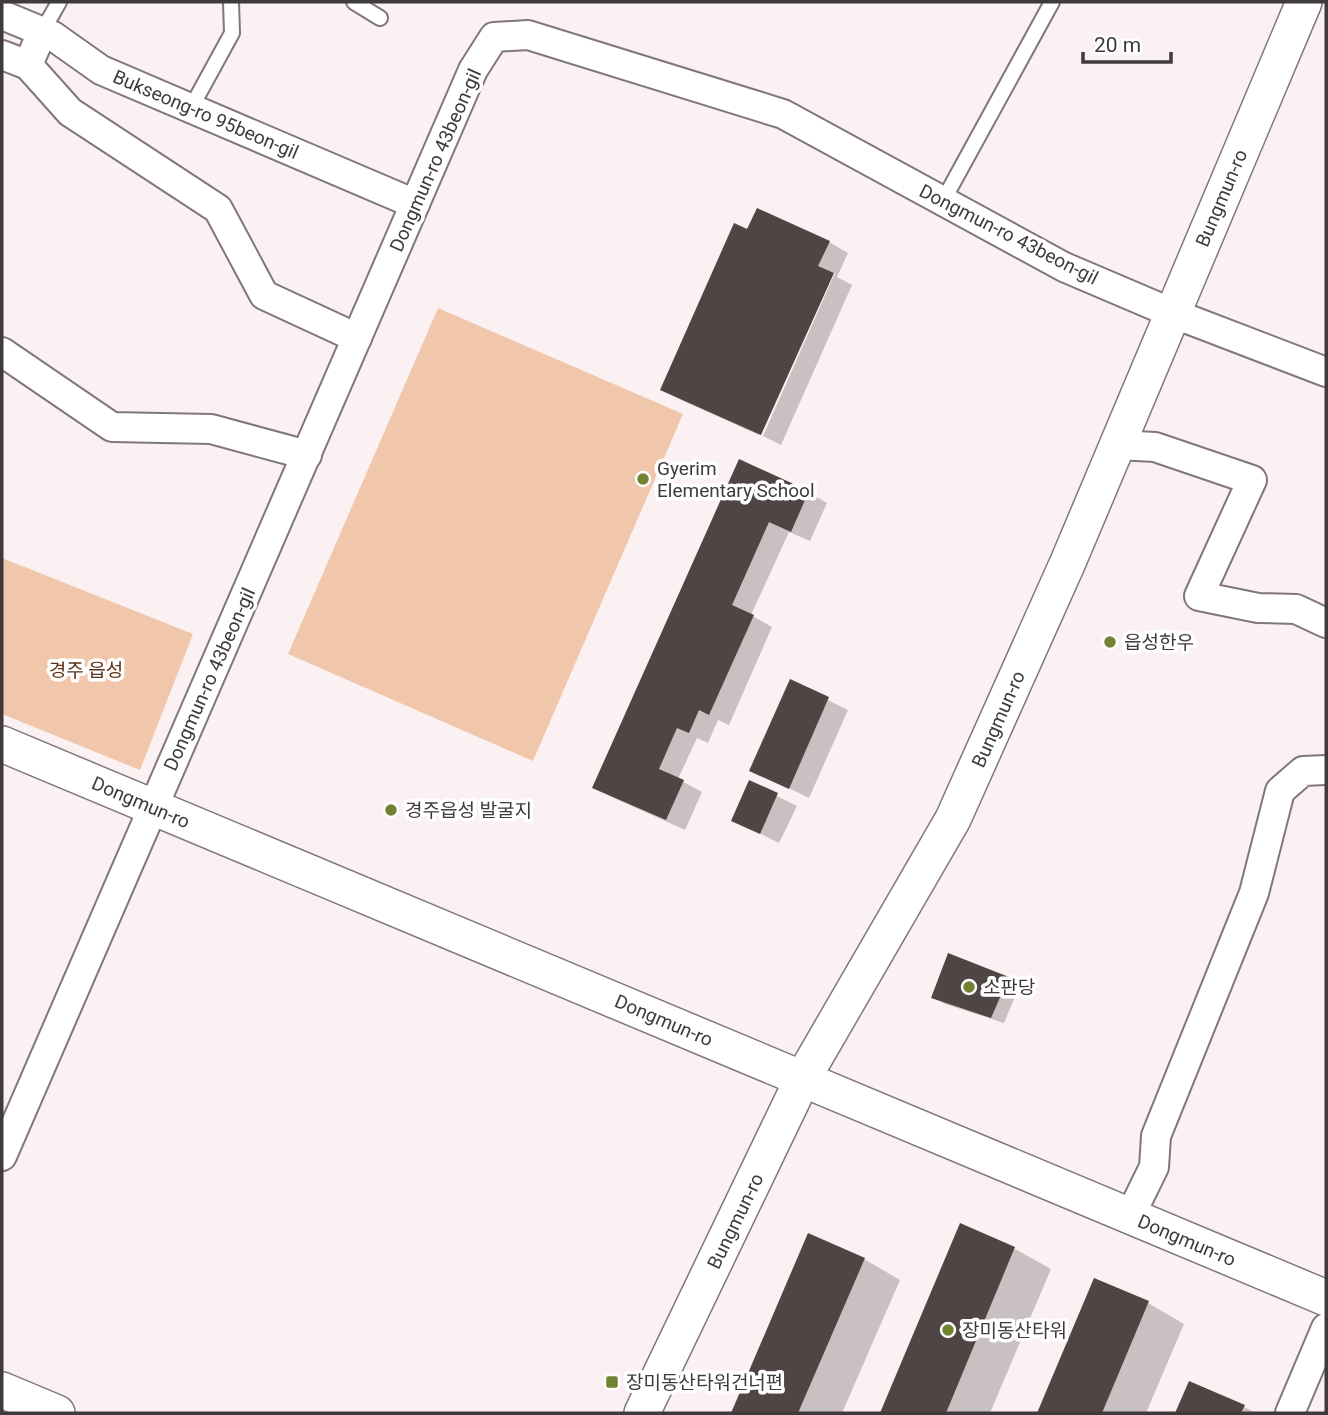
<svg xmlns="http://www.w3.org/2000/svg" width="1328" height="1415" font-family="Roboto,'Noto Sans KR',sans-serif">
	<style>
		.green { fill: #f1c7ac }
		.shadow { fill: #0003 }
		.building { fill: #4e4544 }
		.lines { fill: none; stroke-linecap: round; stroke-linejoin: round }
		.service-casing { stroke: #817779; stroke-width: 18 }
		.minor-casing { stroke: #817779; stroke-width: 32 }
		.tertiary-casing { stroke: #817779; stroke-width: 38 }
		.service { stroke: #fff; stroke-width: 14 }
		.minor { stroke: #fff; stroke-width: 28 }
		.tertiary { stroke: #fff; stroke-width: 35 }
		.poi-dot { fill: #728231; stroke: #fff; stroke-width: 2.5 }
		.labels { text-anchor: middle; stroke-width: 7; stroke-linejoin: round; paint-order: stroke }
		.street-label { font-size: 19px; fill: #3f3a3b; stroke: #fff }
		.poi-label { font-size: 19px; fill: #3f3a3b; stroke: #fff; text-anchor: start }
		.park-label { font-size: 19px; fill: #5e3214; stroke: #fff }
	</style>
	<rect width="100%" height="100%" fill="#fbf0f2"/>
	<g class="green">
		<polygon points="438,308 683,414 533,761 288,654"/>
		<polygon points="2,558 193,634 140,770 2,714"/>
	</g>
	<g class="shadow">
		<polygon points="748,231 829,242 848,253 837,277 852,285 781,445 763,436 835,273 832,273 759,435 681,400 662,389"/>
		<polygon points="740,462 808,492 827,503 810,541 789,532 751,615 772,627 729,725 718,720 708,743 697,738 678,779 702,792 685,830 614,798 595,787"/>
		<polygon points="791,682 848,710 809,798 752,770"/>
		<polygon points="750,783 797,806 779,843 733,820"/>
		<polygon points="1008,978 1020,985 1004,1023 945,1004 933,997"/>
		<polygon points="961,1226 1015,1249 1051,1269 990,1413 882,1413"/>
		<polygon points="809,1235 864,1259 900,1280 842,1413 732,1413"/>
		<polygon points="1095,1281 1148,1303 1184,1324 1146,1413 1039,1413"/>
		<polygon points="1189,1383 1244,1407 1256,1413 1176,1413"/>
	</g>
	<g class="building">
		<polygon points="757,208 830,241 818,266 834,273 761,435 660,390 734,223 747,229"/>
		<polygon points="739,459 809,491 791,532 769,522 732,605 754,615 709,715 699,710 689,733 677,728 659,769 684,780 666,820 592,788"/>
		<polygon points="790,679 829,697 789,789 749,771"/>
		<polygon points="749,780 778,793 760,834 731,821"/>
		<polygon points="948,953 1009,977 991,1018 931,998"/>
		<polygon points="960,1223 1015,1247 946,1413 880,1413"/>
		<polygon points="808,1233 865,1258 798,1413 731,1413"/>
		<polygon points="1094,1278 1149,1301 1102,1413 1037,1413"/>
		<polygon points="1189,1381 1245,1405 1241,1413 1175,1413"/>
	</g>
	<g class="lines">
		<g class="service-casing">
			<g id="service">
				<polyline points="354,2 380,18"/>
				<polyline points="42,32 59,2"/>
				<polyline points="191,108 232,33 231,2"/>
				<polyline points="943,201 1052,2"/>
			</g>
		</g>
		<g class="minor-casing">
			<g id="minor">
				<polyline points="2,15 53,36 101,70 415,204"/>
				<polyline points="42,32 28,65 70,112 218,209 264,295 357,338"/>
				<polyline points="2,55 28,65"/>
				<polyline points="2,352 112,427 211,429 307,455"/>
				<polyline points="1117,445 1155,447 1252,480 1199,596 1258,608 1296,609 1326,623"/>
				<polyline points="2,1156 473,70 494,37 528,35 783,114 1064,267 1172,313 1326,372"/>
				<polyline points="1130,1216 1154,1167 1156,1136 1254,893 1280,791 1303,771 1326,770"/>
				<polyline points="1290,1413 1326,1328"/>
			</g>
		</g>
		<g class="tertiary-casing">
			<g id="tertiary">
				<polyline points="2,744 1326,1298"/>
				<polyline points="2,1390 57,1413"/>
				<polyline points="642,1413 803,1078 953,819 1068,562 1304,2"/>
			</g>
		</g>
		<use href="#service" class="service"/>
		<use href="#minor" class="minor"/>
		<use href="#tertiary" class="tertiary"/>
	</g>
	<g class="poi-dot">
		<circle cx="643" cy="479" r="7"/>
		<circle cx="1110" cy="642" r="7"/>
		<circle cx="391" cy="810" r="7"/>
		<circle cx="969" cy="987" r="7"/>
		<circle cx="948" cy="1330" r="7"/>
		<rect x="605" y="1375" width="14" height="14" rx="3.5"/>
	</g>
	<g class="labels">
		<g class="street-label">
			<text transform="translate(206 114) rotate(23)" y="7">Bukseong-ro 95beon-gil</text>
			<text transform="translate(435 160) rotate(-66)" y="7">Dongmun-ro 43beon-gil</text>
			<text transform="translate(1221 198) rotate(-67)" y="7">Bungmun-ro</text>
			<text transform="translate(1009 234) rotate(27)" y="7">Dongmun-ro 43beon-gil</text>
			<text transform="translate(209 679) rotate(-66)" y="7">Dongmun-ro 43beon-gil</text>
			<text transform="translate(998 719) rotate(-66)" y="7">Bungmun-ro</text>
			<text transform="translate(141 802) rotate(23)" y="7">Dongmun-ro</text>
			<text transform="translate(664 1020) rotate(23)" y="7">Dongmun-ro</text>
			<text transform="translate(735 1221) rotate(-64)" y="7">Bungmun-ro</text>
			<text transform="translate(1187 1240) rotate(23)" y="7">Dongmun-ro</text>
		</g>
		<g class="poi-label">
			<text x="657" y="475">Gyerim<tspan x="657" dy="22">Elementary School</tspan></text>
			<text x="1124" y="649">읍성한우</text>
			<text x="405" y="817">경주읍성 발굴지</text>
			<text x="983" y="994">소판당</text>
			<text x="962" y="1337">장미동산타워</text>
			<text x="626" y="1389">장미동산타워건너편</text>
		</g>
		<g class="park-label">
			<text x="86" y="677">경주 읍성</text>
		</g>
	</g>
	<rect width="1328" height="1415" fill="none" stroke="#3f3a3b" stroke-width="7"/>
	<path d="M1083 52v10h88v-10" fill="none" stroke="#3f3a3b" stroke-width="3.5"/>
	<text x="1094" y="52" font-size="21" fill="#3f3a3b" stroke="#ffffff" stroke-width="5" paint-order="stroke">20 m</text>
</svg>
